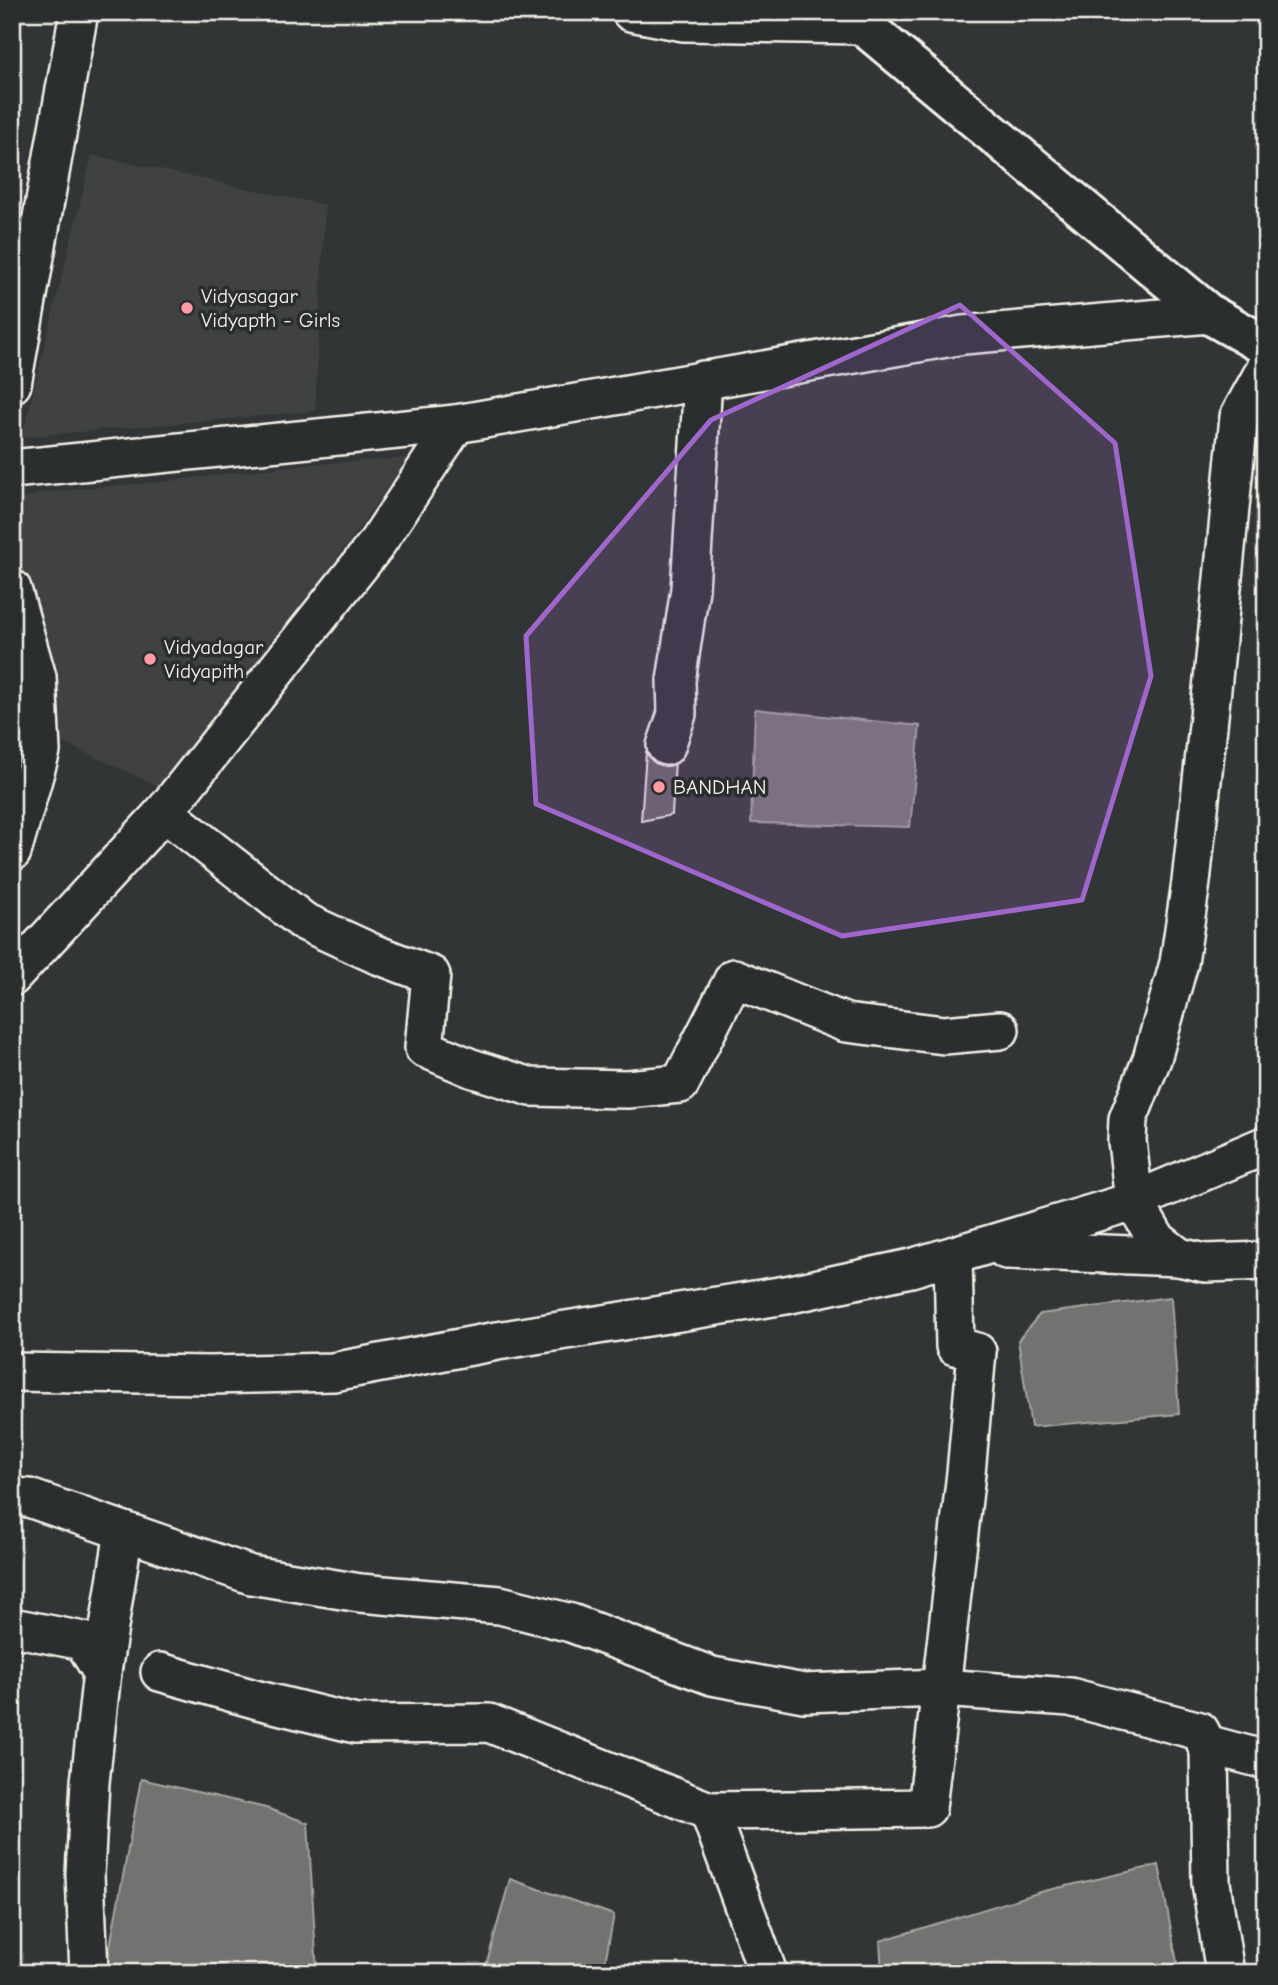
<svg xmlns="http://www.w3.org/2000/svg" width="1278" height="1985" font-family="'Comic Neue',sans-serif">
	<style>
		.built { fill: #404242 }
		.water { fill: #727370; stroke: #a6a5a0; stroke-width: 2 }
		.building { fill: #5f605f; stroke: #f4f1e8; stroke-width: 2 }
		.lines { fill: none; stroke-linecap: round; stroke-linejoin: round }
		.minor-casing { stroke: #f4f1e8; stroke-width: 42 }
		.major-casing { stroke: #f4f1e8; stroke-width: 44 }
		.minor { stroke: #2a2d2e; stroke-width: 37 }
		.major { stroke: #2a2d2e; stroke-width: 38 }
		.marked { fill: #9f67cb; fill-opacity: 0.2; stroke: #9f67cb; stroke-width: 5; stroke-linejoin: round }
		.poi-dot { fill: #ff9aa2; stroke: #2a2d2e; stroke-width: 2.5 }
		.labels { text-anchor: middle; stroke-width: 7; stroke-linejoin: round; paint-order: stroke }
		.poi-label { font-size: 21px; fill: #f4f1e8; stroke: #2a2d2e; text-anchor: start }
	</style>
	<rect width="100%" height="100%" fill="#323535"/>
	<filter id="ink" filterUnits="userSpaceOnUse"><feTurbulence type="fractalNoise" baseFrequency=".0143" numOctaves="2"/><feDisplacementMap in="SourceGraphic" scale="14" xChannelSelector="R" yChannelSelector="G"/><feConvolveMatrix kernelMatrix="1 2 1 2 8 2 1 2 1" color-interpolation-filters="sRGB"/></filter>
	<g filter="url(#ink)">
		<g class="built">
			<polygon points="92,155 325,205 315,411 22,437"/>
			<polygon points="408,458 325,576 161,787 62,742 12,561 12,502 44,492 160,482 300,465"/>
		</g>
		<g class="water">
			<polygon points="755,709 920,726 910,827 751,823"/>
			<polygon points="1171,1297 1179,1414 1031,1427 1018,1340 1040,1314"/>
			<polygon points="141,1779 266,1808 308,1823 317,1973 105,1973"/>
			<polygon points="1159,1865 1179,1973 882,1973 880,1941 1044,1891"/>
			<polygon points="510,1879 614,1915 603,1973 484,1973"/>
		</g>
		<polygon class="building" points="646,752 675,759 672,815 641,821"/>
		<g class="lines">
			<g class="minor-casing">
				<g id="minor">
					<polyline points="631,12 684,22 862,25"/>
					<polyline points="1266,368 1239,417 1212,689 1191,882 1179,963 1152,1059 1128,1119 1127,1141 1134,1201 1156,1239 1179,1257 1205,1263 1266,1261"/>
					<polyline points="12,384 79,12"/>
					<polyline points="12,469 456,424 963,335 1209,314"/>
					<polyline points="12,589 37,677 41,751 12,852"/>
					<polyline points="666,746 677,714 676,681 690,589 703,380"/>
					<polyline points="164,812 303,921 375,954 431,975 424,1048 471,1068 531,1087 627,1089 680,1084 734,978 846,1023 944,1035 1000,1030"/>
					<polyline points="12,977 164,812 375,546 456,424"/>
					<polyline points="1006,1250 1179,1257"/>
					<polyline points="12,1372 210,1375 333,1372 497,1341 786,1295 911,1268 1134,1201 1266,1145"/>
					<polyline points="12,1497 29,1498 251,1575 360,1593 500,1605 571,1623 712,1676 804,1693 941,1688 1070,1697 1200,1731 1209,1749 1211,1883 1225,1973"/>
					<polyline points="12,1627 83,1641 102,1672 90,1782 85,1874 89,1973"/>
					<polyline points="102,1672 124,1531"/>
					<polyline points="160,1672 258,1700 356,1724 489,1723 709,1811 927,1808 966,1473 977,1352 955,1346 953,1256"/>
					<polyline points="1206,1744 1266,1760"/>
					<polyline points="709,1811 768,1973"/>
				</g>
			</g>
			<g class="major-casing">
				<polyline id="major" points="847,12 1209,314 1266,346"/>
			</g>
			<use href="#minor" class="minor"/>
			<use href="#major" class="major"/>
		</g>
	</g>
	<path class="marked" d="M960,305L1115,443L1151,676L1082,900L842,936L536,804L526,636L711,420Z"/>
	<g class="poi-dot">
		<circle cx="187" cy="308" r="7"/>
		<circle cx="150" cy="659" r="7"/>
		<circle cx="659" cy="787" r="7"/>
	</g>
	<g class="labels">
		<g class="poi-label">
			<text x="201" y="303">Vidyasagar<tspan x="201" dy="24">Vidyapth - Girls</tspan></text>
			<text x="164" y="654">Vidyadagar<tspan x="164" dy="24">Vidyapith</tspan></text>
			<text x="673" y="794">BANDHAN</text>
		</g>
	</g>
	<rect width="1278" height="1985" fill="none" stroke="#2a2d2e" stroke-width="42"/>
	<rect x="21" y="21" width="1236" height="1943" fill="none" stroke="#f4f1e8" stroke-width="2.5" filter="url(#ink)"/>
</svg>
